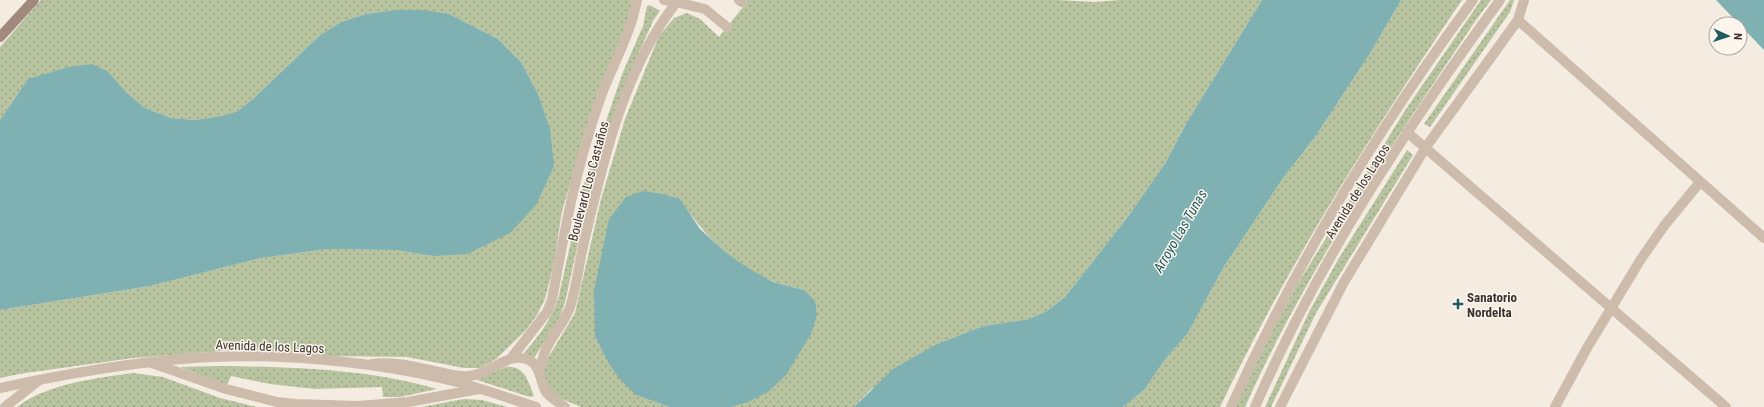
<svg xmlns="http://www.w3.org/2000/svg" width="1764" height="407" font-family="'Roboto Condensed',sans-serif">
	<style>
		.grass { fill: url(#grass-dots) }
		.water { fill: #7fb0b2 }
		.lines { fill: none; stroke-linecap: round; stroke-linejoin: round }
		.minor { stroke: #cdbbac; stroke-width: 10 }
		.tertiary { stroke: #cdbbac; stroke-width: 10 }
		.secondary { stroke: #a18a7d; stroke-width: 10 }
		.poi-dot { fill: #1f5a5e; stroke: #fbf5ee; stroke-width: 1.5 }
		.labels { text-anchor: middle; stroke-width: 3; stroke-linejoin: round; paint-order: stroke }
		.street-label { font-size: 13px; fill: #3b302b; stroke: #fbf5ee }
		.poi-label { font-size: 13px; font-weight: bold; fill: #3b302b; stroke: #fbf5ee; text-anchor: start }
		.water-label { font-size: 14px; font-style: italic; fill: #1f5a5e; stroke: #fbf5ee }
	</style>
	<defs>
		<pattern id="grass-dots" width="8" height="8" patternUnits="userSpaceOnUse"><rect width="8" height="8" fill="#b8c4a0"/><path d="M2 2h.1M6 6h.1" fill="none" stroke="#97a083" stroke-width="1.8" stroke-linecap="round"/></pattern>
	</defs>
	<rect width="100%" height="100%" fill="#f4ebe1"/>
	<g class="grass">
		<polygon points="41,0 632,0 626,31 579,155 562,211 554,263 545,299 537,315 526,330 496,359 480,368 464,368 407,357 332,356 248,349 133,358 19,374 0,378 0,310 150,286 261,258 328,249 395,250 433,256 550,128 538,94 521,62 498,39 449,14 395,10 366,14 341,22 319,36 253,99 238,111 221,116 195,120 171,118 145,108 126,92 28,79 0,120 0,47"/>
		<path d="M746,0H1057L1094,2L1120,0H1262L1187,122L1166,162L1127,218L1065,297L1047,311L1029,319L983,326L937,344L870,390L854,407H732L746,403L804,290C794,287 783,285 774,282C732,266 704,234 679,199L636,395L669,407H581L555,396L549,390L543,371L545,363L575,313L601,199L625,119L659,36L674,18L687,13L700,19L719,37L747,2Z"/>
		<path d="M1401,0H1462C1373,131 1288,264 1220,407H1123L1144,390L1166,358L1188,333L1223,268L1283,178L1315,137L1369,55Z"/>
		<path d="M1481,0H1491L1476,20C1393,144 1306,270 1245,407H1236L1265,345L1297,285L1406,109Z"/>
		<polygon points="1510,0 1514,0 1510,12 1430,127 1424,124"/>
		<path d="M650,5L660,11L653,21L629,75L606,137L590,190L565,302L560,317L534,358L524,353C539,336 550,321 558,300L583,187L623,72L643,26L647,6Z"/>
		<polygon points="1407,150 1413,155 1316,313 1271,407 1265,407 1309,312 1339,258"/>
		<path d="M221,366C292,367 369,369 437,389L400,397H383L382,387L315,389L270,384L231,376L227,385L180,367Z"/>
		<path d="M505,367C525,365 528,381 534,396L530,397L477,380Z"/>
		<path d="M133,373L163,377L220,398L257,407H17C46,384 96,378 133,373Z"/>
		<polygon points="464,399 482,400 507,407 421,407"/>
	</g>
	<g class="water">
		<polygon points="1262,0 1401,0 1369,55 1315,137 1283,178 1223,268 1188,333 1166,358 1144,390 1123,407 854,407 893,369 937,344 983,326 1029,319 1047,311 1065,297 1127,218 1166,162 1187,122"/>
		<polygon points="1716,0 1764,0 1764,50"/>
		<polygon points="395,10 422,10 449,14 498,39 521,62 538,94 550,128 554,166 536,205 510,233 467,254 433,256 395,250 328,249 261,258 150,286 0,310 0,120 28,79 69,67 92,64 107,71 126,92 145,108 171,118 195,120 221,116 238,111 253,99 319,36 341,22 366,14"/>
		<polygon points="643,191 662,194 680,199 700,229 724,251 746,267 773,282 804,290 815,301 817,315 811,334 786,375 768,392 746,403 732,407 669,407 636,395 619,378 609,364 595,336 594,291 609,219 626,197"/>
	</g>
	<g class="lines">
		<g class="minor">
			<polyline points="664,0 681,2"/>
			<polyline points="739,0 742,2"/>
			<polyline points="680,3 705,9 727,27"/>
			<polyline points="1518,20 1764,238"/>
			<polyline points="1408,133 1726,407"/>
			<path d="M512,357L547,312L552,300C564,233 576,167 599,102C611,67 630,37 637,0"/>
			<polyline points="149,362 226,389 277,402 295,404 358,406 408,402 479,389"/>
			<path d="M372,364C395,361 416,367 439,372C449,374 459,377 469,376C490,375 508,350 529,360C541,366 540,382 546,392C550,398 559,402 565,407"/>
			<path d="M539,372C541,366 542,360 544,354C550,337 564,324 570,307C577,286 579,263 584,242C603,161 624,69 676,3"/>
			<polyline points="1280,407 1344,282 1426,147 1518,20 1524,0"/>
			<polyline points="1555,407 1587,348 1641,259 1664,226 1700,182"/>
		</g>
		<g class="tertiary">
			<path d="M0,388C60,375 120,364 182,359C268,351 377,361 461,383C486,390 511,399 536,407"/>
			<polyline points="5,407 38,381"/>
			<path d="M1231,407C1296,263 1379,127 1473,0"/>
			<path d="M1255,407C1318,262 1407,127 1500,0"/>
		</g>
		<polyline class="secondary" points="0,37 34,0"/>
	</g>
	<path class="poi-dot" d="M1456 298h4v4h4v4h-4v4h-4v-4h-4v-4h4z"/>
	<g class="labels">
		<g class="street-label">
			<text transform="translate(588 181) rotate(-75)" y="5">Boulevard Los Castaños</text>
			<text transform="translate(1357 191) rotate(-58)" y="5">Avenida de los Lagos</text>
			<text transform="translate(270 346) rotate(2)" y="5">Avenida de los Lagos</text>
		</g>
		<g class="poi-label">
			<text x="1467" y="302">Sanatorio<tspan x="1467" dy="15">Nordelta</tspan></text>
		</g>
		<g class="water-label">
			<text transform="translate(1180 231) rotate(-60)" y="5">Arroyo Las Tunas</text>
		</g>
	</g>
	<g transform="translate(1728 36) rotate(93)"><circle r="19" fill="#fbf5ee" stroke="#aea6a0"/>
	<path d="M0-3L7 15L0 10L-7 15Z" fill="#1f5a5e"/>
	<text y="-6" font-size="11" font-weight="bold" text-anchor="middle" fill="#3b302b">N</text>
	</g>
</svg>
